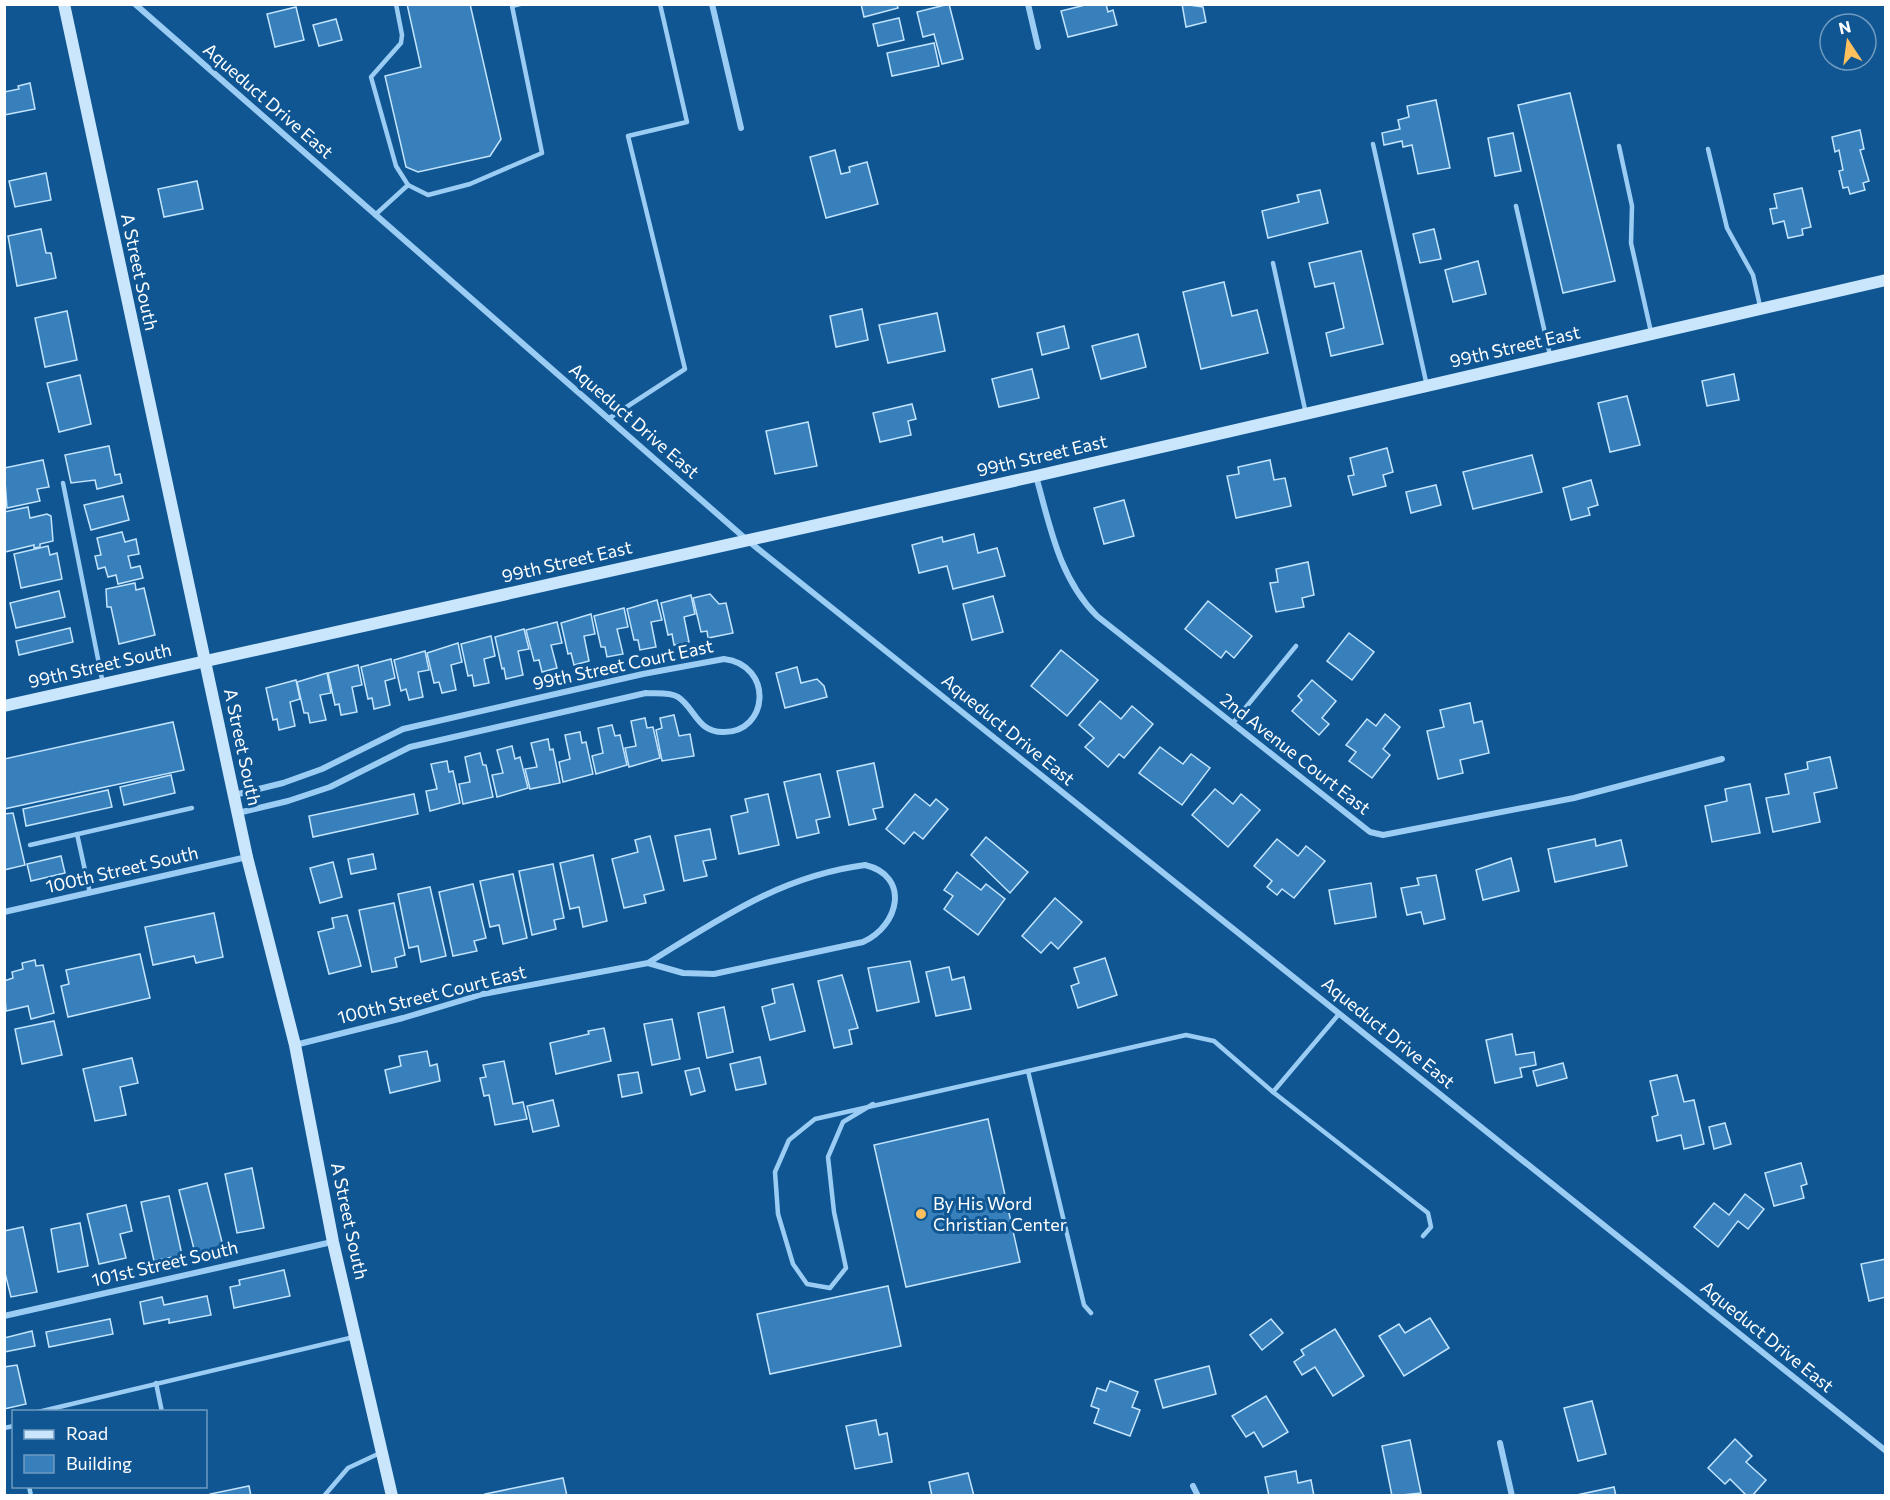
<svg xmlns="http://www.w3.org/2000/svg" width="1890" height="1500" font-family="Commissioner,sans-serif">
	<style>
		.building { fill: #3780bc; stroke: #c2e4fe; stroke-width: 1.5 }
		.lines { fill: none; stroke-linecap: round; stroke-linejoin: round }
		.lane { stroke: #9bccf4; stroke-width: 4.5 }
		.street { stroke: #9bccf4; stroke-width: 6 }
		.secondary { stroke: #cae6fd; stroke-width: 12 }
		.poi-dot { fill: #ffc05e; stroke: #0f5693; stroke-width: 2 }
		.labels { text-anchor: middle; stroke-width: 6; stroke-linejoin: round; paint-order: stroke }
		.street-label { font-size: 18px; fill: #fff; stroke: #0f5693 }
		.poi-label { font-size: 18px; fill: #fff; stroke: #0f5693; text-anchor: start }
	</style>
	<rect width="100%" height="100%" fill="#0f5693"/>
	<g class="building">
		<polygon points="407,4 470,4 501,139 490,156 418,172 406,167 385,76 421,67"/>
		<polygon points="861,4 897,4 898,8 864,17"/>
		<polygon points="949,4 963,59 942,64 934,34 923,37 917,12"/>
		<polygon points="1089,4 1106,4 1108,12 1113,10 1117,25 1068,37 1061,11"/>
		<polygon points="1182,4 1203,7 1206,22 1186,27"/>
		<polygon points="296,7 304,40 275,47 267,14"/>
		<polygon points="899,18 904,40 878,46 873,24"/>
		<polygon points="336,19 342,40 319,46 313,25"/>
		<polygon points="934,43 939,66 892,76 887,53"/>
		<polygon points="30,83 35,109 4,115 4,92 19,89 18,86"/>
		<polygon points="1570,93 1615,281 1563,293 1518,105"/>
		<polygon points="1436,100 1450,168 1418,174 1412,145 1403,147 1402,141 1384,145 1382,133 1400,129 1398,120 1409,117 1407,106"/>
		<polygon points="1860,130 1864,149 1860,150 1869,181 1863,183 1865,190 1850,194 1848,187 1843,188 1839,171 1843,170 1839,150 1835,152 1832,137"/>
		<polygon points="1513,133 1521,171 1495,176 1488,138"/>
		<polygon points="835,150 841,174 850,172 849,167 867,162 878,204 826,218 810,157"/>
		<polygon points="46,173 51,200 15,207 9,181"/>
		<polygon points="197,181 203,209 164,217 158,189"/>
		<polygon points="1802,188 1811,227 1802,229 1803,235 1788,238 1784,221 1773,224 1770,209 1777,208 1774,194"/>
		<polygon points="1320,190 1328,223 1268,238 1262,211 1299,202 1297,195"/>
		<polygon points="41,229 46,253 51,253 56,278 17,286 8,236"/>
		<polygon points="1434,229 1441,259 1420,263 1413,234"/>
		<polygon points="1361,251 1383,344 1331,356 1326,333 1344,328 1334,283 1315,287 1309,263"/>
		<polygon points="1478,261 1486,294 1453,302 1445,270"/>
		<polygon points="1224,282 1232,316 1257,310 1268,353 1201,369 1183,292"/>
		<polygon points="862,309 868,340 836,347 830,316"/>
		<polygon points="67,311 77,360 45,367 35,318"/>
		<polygon points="937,313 945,351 888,363 879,325"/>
		<polygon points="1064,326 1069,348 1042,355 1037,333"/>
		<polygon points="1138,334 1146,367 1101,379 1092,346"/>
		<polygon points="1032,369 1039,398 999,407 992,379"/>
		<polygon points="1734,374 1739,400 1707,406 1702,381"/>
		<polygon points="80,375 91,424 59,432 47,383"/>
		<polygon points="1627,396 1640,445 1610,452 1598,403"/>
		<polygon points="912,404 916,419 908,421 911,435 880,442 873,413"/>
		<polygon points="808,422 817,466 775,474 766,431"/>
		<polygon points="109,446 115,475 120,474 122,483 97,489 95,480 71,483 65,455"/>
		<polygon points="1387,448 1393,472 1383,475 1386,486 1353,495 1348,476 1354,475 1350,458"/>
		<polygon points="1532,455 1542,492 1473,509 1463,472"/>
		<polygon points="43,460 49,487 37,489 40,501 7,508 4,468"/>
		<polygon points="1270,460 1274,480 1285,478 1291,506 1236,518 1227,476 1239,474 1238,467"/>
		<polygon points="1591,480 1598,505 1588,508 1590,515 1571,520 1563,488"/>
		<polygon points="1436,485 1441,505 1411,513 1406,492"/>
		<polygon points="123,496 129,520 91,530 84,505"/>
		<polygon points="1124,500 1134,536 1104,544 1094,508"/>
		<polygon points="28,507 30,518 47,514 51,516 53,541 40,544 40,547 34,548 34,545 5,552 4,512"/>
		<polygon points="122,532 125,542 136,539 139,554 128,556 131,568 140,566 143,578 118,584 116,575 108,577 105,567 98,569 95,556 101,555 97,538"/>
		<polygon points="974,534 978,553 997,548 1005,576 953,589 947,566 919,573 912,545 942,537 943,542"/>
		<polygon points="48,546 50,555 57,553 62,579 21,588 14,554"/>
		<polygon points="1308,562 1314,595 1302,598 1304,607 1276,612 1270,583 1278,582 1276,569"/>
		<polygon points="135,583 136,590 144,588 155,635 119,644 111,607 107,607 106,589"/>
		<polygon points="59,591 65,617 16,628 10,603"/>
		<polygon points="710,594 719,604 726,603 733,633 708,638 707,631 701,632 693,598"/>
		<polygon points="691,595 695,614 684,617 689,642 674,645 672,634 668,635 661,603"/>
		<polygon points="993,596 1003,632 972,640 963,604"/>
		<polygon points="657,600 662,620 651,622 656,647 640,650 638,640 634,640 627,609"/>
		<polygon points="1208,601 1252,636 1234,658 1226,651 1221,658 1185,629"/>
		<polygon points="624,608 628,627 617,629 623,654 607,657 605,647 601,647 594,616"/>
		<polygon points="591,614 595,634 584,636 589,661 574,665 571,653 568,654 561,623"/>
		<polygon points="557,622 562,643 551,645 557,668 542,672 539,660 534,661 526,630"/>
		<polygon points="70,628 73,642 19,655 16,641"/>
		<polygon points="524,629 529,649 518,651 523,675 506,679 504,668 502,669 495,637"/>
		<polygon points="1349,633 1374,652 1352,680 1327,661"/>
		<polygon points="491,636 495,656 484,659 489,683 474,686 472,675 468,676 461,644"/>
		<polygon points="458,643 462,662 451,665 456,690 442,693 439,682 434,683 427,653"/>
		<polygon points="1061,650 1098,680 1067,716 1031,686"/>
		<polygon points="425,651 429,670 418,672 423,697 409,700 406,689 401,691 394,660"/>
		<polygon points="391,659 395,678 385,681 390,705 374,709 372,698 368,699 361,667"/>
		<polygon points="358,665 362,685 352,687 357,712 341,715 339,704 335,705 328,673"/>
		<polygon points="797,667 801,683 817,679 824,686 827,697 785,708 776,673"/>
		<polygon points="327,673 331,693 320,695 326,720 310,723 308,713 304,713 297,682"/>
		<polygon points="296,680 300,699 290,702 295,726 279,730 277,719 273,720 266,688"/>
		<polygon points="1312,680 1336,701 1322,718 1329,724 1319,735 1292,711 1302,700 1298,696"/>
		<polygon points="1100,701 1121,719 1132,706 1153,724 1124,758 1119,754 1108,767 1085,747 1094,738 1079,725"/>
		<polygon points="1470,703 1474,723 1482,721 1489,753 1460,760 1463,773 1438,779 1427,731 1444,727 1440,710"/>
		<polygon points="1385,714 1400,727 1383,749 1390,755 1372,778 1349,761 1356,752 1346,745 1367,719 1376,726"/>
		<polygon points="674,715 679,736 690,734 694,756 662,761 656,730 662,728 660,718"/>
		<polygon points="645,718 647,728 653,727 660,758 629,767 625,748 636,746 631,721"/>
		<polygon points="173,722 184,770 4,809 4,759"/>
		<polygon points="612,725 615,736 620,735 627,765 596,774 592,756 603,753 598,728"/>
		<polygon points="580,732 582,743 586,742 593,774 563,782 559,762 570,759 565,735"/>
		<polygon points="548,739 550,750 553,749 560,783 530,789 525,769 537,767 531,743"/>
		<polygon points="512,746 515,759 520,757 528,788 497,797 492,775 503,773 497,750"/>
		<polygon points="1160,747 1183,764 1191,754 1210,768 1182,805 1139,773"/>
		<polygon points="480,753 483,765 486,765 493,797 463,804 459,784 470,782 465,757"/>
		<polygon points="1830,757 1837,788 1814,793 1820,822 1773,832 1766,798 1789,794 1785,774 1808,769 1807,762"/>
		<polygon points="447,761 449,772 453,771 460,803 430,811 426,791 437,789 431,764"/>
		<polygon points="874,763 883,807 873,809 876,819 849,825 837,771"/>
		<polygon points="820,774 830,817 816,820 819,833 797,838 784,782"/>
		<polygon points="171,775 175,793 124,805 120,787"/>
		<polygon points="1750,784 1760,833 1712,842 1705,806 1727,801 1725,789"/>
		<polygon points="1215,789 1233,804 1241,794 1260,810 1228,847 1192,815"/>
		<polygon points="108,790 112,807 26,826 23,809"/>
		<polygon points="414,794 418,814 313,837 309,816"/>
		<polygon points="768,794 779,845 739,854 731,816 748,812 745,799"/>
		<polygon points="915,794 930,806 936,799 948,809 923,839 914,832 904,844 886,829"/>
		<polygon points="13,813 25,865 4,870 4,814"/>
		<polygon points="710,829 716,859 703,861 707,876 684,881 675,836"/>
		<polygon points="650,836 664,890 644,895 646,903 624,908 612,859 638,852 635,840"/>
		<polygon points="986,837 1028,872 1010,893 971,855"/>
		<polygon points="1277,839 1298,856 1306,846 1325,861 1294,898 1282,889 1277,895 1267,887 1272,881 1254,866"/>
		<polygon points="1595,839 1596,846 1621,840 1627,866 1555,882 1548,849"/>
		<polygon points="373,854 376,869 351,874 348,859"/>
		<polygon points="593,855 607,921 583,927 579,907 570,909 560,863"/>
		<polygon points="61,856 65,873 31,881 27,864"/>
		<polygon points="1511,858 1519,891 1483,900 1476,870"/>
		<polygon points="333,862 342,897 320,903 310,868"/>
		<polygon points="553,864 564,918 554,920 556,929 532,935 519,871"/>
		<polygon points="957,872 981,890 986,884 1005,899 978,935 944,909 953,896 944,890"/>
		<polygon points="513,874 527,938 503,944 499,925 490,927 480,881"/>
		<polygon points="1436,875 1445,919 1424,924 1421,912 1407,915 1401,888 1419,885 1417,878"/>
		<polygon points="1371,883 1376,917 1335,924 1329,890"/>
		<polygon points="473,884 486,938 474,941 477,951 453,956 439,892"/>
		<polygon points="430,887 446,956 421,962 418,946 409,948 398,894"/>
		<polygon points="1055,898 1082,922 1058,949 1051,942 1041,953 1022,936"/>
		<polygon points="394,903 405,955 395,958 397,967 372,972 359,910"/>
		<polygon points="214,913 223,957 196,963 194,956 153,965 145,927"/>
		<polygon points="347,915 361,966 329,974 318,932 334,928 332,918"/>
		<polygon points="140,954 150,998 68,1017 61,986 69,984 66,970"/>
		<polygon points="1105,958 1117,995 1078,1008 1071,986 1079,983 1074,968"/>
		<polygon points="35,960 36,966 43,965 54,1013 31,1019 28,1006 6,1011 4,981 13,978 12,972 23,969 22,963"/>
		<polygon points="910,961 919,1002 877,1011 868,968"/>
		<polygon points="949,967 952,980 964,977 971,1009 936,1016 926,972"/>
		<polygon points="842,975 858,1028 849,1030 852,1044 834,1048 818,981"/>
		<polygon points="793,984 805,1031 770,1040 762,1007 775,1003 772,989"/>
		<polygon points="724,1007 733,1052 707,1058 698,1013"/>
		<polygon points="672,1019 680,1059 652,1065 644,1024"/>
		<polygon points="54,1021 62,1055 22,1064 15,1029"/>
		<polygon points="604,1028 611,1061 556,1074 550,1043 589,1034 588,1031"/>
		<polygon points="1512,1034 1516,1055 1534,1052 1536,1065 1520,1068 1522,1077 1495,1083 1486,1040"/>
		<polygon points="427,1051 430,1066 437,1064 440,1081 390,1093 385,1070 401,1066 399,1056"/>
		<polygon points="760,1057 766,1084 736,1090 730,1064"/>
		<polygon points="132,1058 138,1083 120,1087 126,1115 95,1121 83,1069"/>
		<polygon points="504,1061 513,1104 523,1102 527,1119 495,1125 489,1095 484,1096 480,1078 486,1077 483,1065"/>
		<polygon points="1563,1063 1567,1078 1537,1086 1533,1071"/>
		<polygon points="699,1068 705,1091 691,1095 685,1071"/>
		<polygon points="638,1072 642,1093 622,1097 618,1075"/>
		<polygon points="1677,1075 1684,1102 1694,1100 1704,1144 1684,1149 1681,1135 1657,1141 1652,1117 1658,1115 1650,1081"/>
		<polygon points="553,1100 559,1126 533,1132 527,1106"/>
		<polygon points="988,1119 1020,1262 906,1287 874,1145"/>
		<polygon points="1725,1123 1731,1144 1714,1149 1709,1127"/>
		<polygon points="1801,1163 1807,1184 1801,1186 1804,1198 1774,1206 1765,1173"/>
		<polygon points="252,1168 264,1228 237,1233 225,1174"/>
		<polygon points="207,1183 223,1246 195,1253 179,1190"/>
		<polygon points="1745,1194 1764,1209 1748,1229 1738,1221 1718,1247 1694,1227 1714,1203 1729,1215"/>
		<polygon points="169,1196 182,1255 154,1261 141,1202"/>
		<polygon points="126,1205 132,1231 120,1234 126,1258 99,1264 87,1214"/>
		<polygon points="80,1223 88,1266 58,1272 51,1229"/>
		<polygon points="23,1227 37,1292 11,1297 4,1269 4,1231"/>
		<polygon points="1886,1259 1886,1297 1869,1301 1861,1264"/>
		<polygon points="284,1270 290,1296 234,1308 230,1287 240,1285 239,1280"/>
		<polygon points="888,1286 901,1346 770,1374 757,1314"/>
		<polygon points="207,1296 211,1315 169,1323 169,1319 144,1324 140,1302 162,1297 164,1305"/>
		<polygon points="1430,1318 1449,1348 1404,1376 1379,1336 1399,1324 1405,1333"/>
		<polygon points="110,1319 113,1334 49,1347 46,1332"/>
		<polygon points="1271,1319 1283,1333 1262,1350 1250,1335"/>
		<polygon points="1335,1329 1364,1376 1333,1396 1315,1367 1302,1375 1294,1362 1304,1355 1301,1350"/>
		<polygon points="32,1331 35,1346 4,1352 4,1338"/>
		<polygon points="17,1365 26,1404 4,1409 4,1367"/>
		<polygon points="1209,1366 1216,1394 1163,1408 1155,1380"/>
		<polygon points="1110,1381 1138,1392 1132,1407 1140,1410 1130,1436 1094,1423 1099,1409 1091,1406 1097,1388 1106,1391"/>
		<polygon points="1266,1396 1288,1432 1263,1447 1254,1432 1246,1437 1232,1416"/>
		<polygon points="1592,1401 1606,1454 1578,1461 1564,1408"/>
		<polygon points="876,1420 879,1435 887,1433 892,1462 855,1469 846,1426"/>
		<polygon points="1735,1439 1752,1456 1746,1462 1766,1480 1752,1496 1747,1496 1730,1479 1725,1484 1708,1468"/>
		<polygon points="1410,1440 1421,1493 1392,1496 1382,1446"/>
		<polygon points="1296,1471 1298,1483 1311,1480 1314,1496 1269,1496 1265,1477"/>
		<polygon points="968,1473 974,1496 932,1496 929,1482"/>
		<polygon points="563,1478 567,1496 486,1496 485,1494"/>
		<polygon points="249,1486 251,1496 210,1496 210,1494"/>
		<polygon points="1614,1487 1616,1496 1572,1496"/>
	</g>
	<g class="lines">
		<g class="lane">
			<polyline points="396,4 402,35 401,43 371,77 396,166 408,185 428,195 470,184 542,153 512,6 520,4"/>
			<polyline points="1373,144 1427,386"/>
			<polyline points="1619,146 1632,206 1631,243 1651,332"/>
			<polyline points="1708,149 1727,228 1753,275 1760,306"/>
			<polyline points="1516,206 1550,355"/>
			<polyline points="375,215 408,185"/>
			<polyline points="1273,263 1306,414"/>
			<polyline points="608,419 685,369 628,136 687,122 660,4"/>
			<polyline points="63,483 103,684"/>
			<polyline points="1233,723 1296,646"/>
			<polyline points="77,834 90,893"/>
			<polyline points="30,845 192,808"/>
			<polyline points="1273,1092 1428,1213 1431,1227 1423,1236"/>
			<polyline points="873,1104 843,1122 828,1157 834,1212 846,1268 830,1288 807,1284 793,1264 778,1214 775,1172 789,1140 815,1119 1028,1071"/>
			<polyline points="1091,1313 1084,1305 1028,1071 1186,1035 1214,1041 1273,1092 1339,1014"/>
			<polyline points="156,1383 162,1412"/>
			<polyline points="38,1412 354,1337"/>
			<polyline points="4,1428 14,1426"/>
			<polyline points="29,1486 31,1496"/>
			<polyline points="324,1496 348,1468 380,1453"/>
		</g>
		<g class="street">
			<polyline points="135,4 747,540 1886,1451"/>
			<polyline points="712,4 741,128"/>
			<polyline points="1028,4 1038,47"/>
			<path d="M1036,476C1050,526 1059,578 1097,616L1370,832L1383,835L1574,798L1722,759"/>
			<path d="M234,795L283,783L322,769L403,729L643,674L724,659C774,665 769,733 723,732C697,732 695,708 678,697C670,692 655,694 646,693L410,747L330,787L288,801L238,813"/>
			<polyline points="4,912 247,857"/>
			<path d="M295,1045L403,1018L483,994L648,963L683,973L714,974L863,942C899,926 911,876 865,865C780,876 718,920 648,963"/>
			<polyline points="4,1316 332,1242"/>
			<polyline points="1500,1443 1512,1496"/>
			<polyline points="1193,1486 1198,1496"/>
		</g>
		<g class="secondary">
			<polyline points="64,4 247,857 295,1045 333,1242 392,1496"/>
			<polyline points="4,706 1036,476 1886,280"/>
		</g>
	</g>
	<circle class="poi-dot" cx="921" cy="1214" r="6"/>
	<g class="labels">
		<g class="street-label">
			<text transform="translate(268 101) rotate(41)" y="6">Aqueduct Drive East</text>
			<text transform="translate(139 272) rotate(78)" y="6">A Street South</text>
			<text transform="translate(1515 347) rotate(-13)" y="6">99th Street East</text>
			<text transform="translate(634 421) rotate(41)" y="6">Aqueduct Drive East</text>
			<text transform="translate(1042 456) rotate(-13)" y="6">99th Street East</text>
			<text transform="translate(567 562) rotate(-13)" y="6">99th Street East</text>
			<text transform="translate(623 665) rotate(-12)" y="6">99th Street Court East</text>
			<text transform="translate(100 666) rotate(-13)" y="6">99th Street South</text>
			<text transform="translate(1008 730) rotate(39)" y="6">Aqueduct Drive East</text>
			<text transform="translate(242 747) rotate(78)" y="6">A Street South</text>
			<text transform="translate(1295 754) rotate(38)" y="6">2nd Avenue Court East</text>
			<text transform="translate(122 870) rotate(-13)" y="6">100th Street South</text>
			<text transform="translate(432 995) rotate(-14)" y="6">100th Street Court East</text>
			<text transform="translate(1388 1033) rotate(39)" y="6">Aqueduct Drive East</text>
			<text transform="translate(349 1221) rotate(78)" y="6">A Street South</text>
			<text transform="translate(165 1264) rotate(-13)" y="6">101st Street South</text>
			<text transform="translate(1767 1337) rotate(39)" y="6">Aqueduct Drive East</text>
		</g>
		<g class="poi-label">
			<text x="933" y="1210">By His Word<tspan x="933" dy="21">Christian Center</tspan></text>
		</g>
	</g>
	<rect width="1890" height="1500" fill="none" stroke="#ffffff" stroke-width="12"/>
	<rect x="12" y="1410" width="195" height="78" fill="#0f5693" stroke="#6f9abe" stroke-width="1.5"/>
	<rect x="24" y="1430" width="30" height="9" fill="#cae6fd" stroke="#6f9abe" stroke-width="1.5"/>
	<text x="66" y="1440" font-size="18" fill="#ffffff">Road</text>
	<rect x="24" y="1455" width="30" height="18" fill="#3780bc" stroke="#6f9abe" stroke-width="1.5"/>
	<text x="66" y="1470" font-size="18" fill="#ffffff">Building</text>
	<g transform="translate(1848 42) rotate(347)"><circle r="28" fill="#0f5693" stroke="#6f9abe" stroke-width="1.5"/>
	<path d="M0-4.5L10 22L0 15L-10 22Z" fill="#ffc05e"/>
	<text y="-9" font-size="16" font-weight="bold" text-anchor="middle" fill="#ffffff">N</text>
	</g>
</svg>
